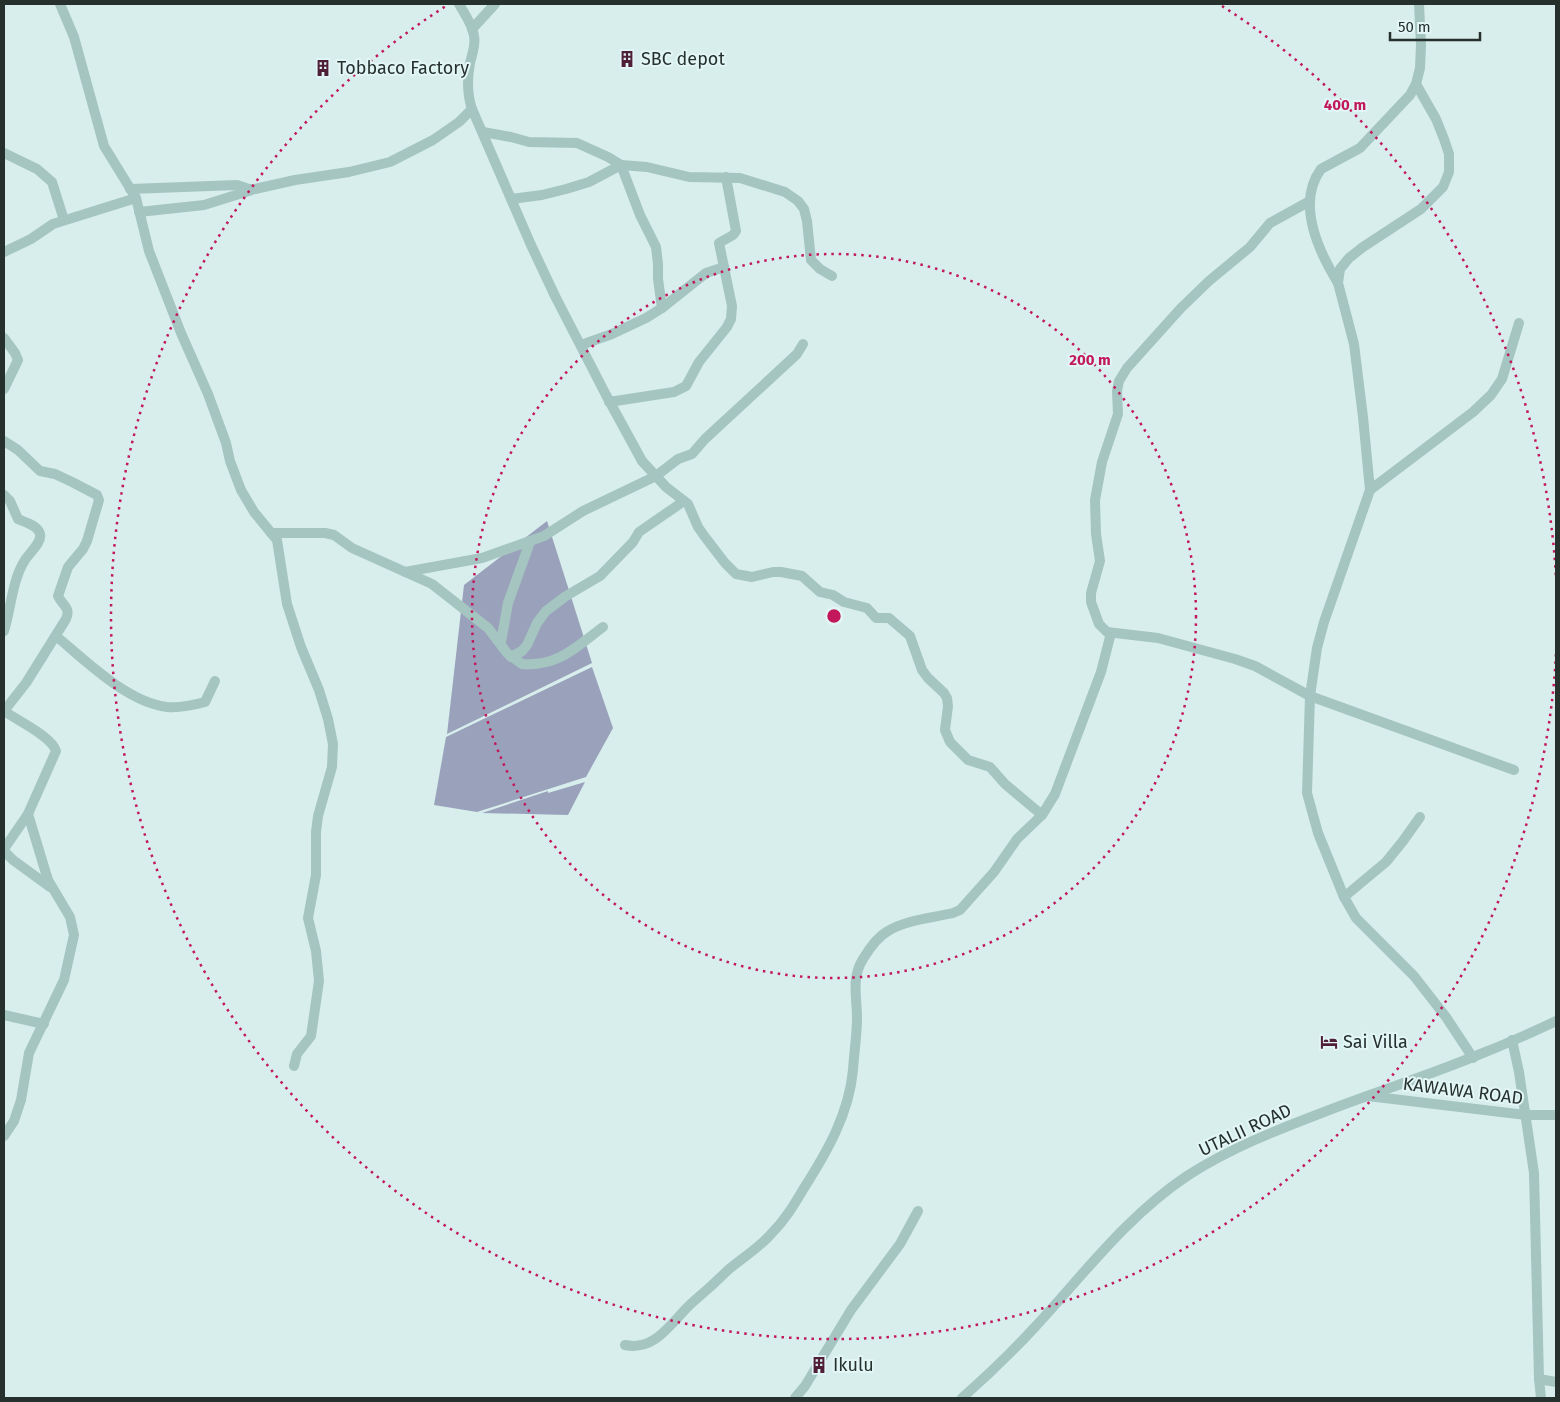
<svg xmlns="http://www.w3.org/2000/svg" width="1560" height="1402" font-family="'Fira Sans',sans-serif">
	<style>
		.green { fill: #9aa2bb }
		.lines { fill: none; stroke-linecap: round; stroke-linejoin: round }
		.street { stroke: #a5c5c1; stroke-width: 10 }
		.ring { fill: none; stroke: #c2185b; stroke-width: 2.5; stroke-dasharray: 2.5 5 }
		.labels { text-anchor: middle; stroke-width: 4; stroke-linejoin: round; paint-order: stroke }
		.poi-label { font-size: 18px; fill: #26312e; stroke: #e3f6f6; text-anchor: start }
		.street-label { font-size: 18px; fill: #26312e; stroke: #e3f6f6 }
		.centre { fill: #c2185b; stroke: #e3f6f6; stroke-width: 2.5 }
		.ring-label { font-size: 15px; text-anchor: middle; font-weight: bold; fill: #c2185b; stroke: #e3f6f6; stroke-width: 4; stroke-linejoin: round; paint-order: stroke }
	</style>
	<rect width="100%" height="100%" fill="#d8eeed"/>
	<g class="green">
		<polygon points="547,521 592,663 447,734 464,585"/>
		<polygon points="592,667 613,728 586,777 477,812 434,805 446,737"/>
		<polygon points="585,782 568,815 482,813 548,791 548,793"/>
	</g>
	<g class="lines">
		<g class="street">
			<polyline points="60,4 74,37 104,146 136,198 149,251 181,333 208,394 226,443 230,461 241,490 254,512 277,540 287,604 301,647 319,690 328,719 333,744 332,767 318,816 316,832 316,875 308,918 316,951 319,981 311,1036 297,1054 294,1066"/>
			<path d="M459,4C464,13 473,25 474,36C476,45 472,54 470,63C467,79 467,94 472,109L531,245L555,296L606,395L642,461L666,487L688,504L698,527L705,537L725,563L736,574L752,577L773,572H781L802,576L820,592L833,595L844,602L867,608L876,618H889L910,636L922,670L928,678L944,693L947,698L948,706L945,730L950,742L968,760L990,767L1005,784L1042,815"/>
			<polyline points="472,29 495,4"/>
			<polyline points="1416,84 1436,119 1444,139 1449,154 1449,172 1443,187 1421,209 1363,247 1349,258 1340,269 1338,283 1354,344 1363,417 1370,490 1324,622 1317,648 1310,696 1307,793 1318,833 1344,897 1356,918 1414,976 1446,1017 1473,1058"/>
			<polyline points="483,132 511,137 529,142 577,143 608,157 621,165 640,215 656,247 658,264 658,279 662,308"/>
			<polyline points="4,153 37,169 52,182 64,220"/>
			<polyline points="130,189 237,185 249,189 255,189 295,180 349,172 390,162 433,140 459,122 472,109"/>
			<polyline points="511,199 542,195 566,189 589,182 621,165 647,167 689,177 740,178 785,192 798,201 804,209 807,221 811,260 820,269 832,276"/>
			<polyline points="1310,201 1270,223 1250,247 1209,281 1181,308 1127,368 1119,381 1117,391 1118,414 1102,462 1095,500 1096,534 1100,561 1091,593 1091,602 1099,624 1107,632 1158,638 1235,659 1255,666 1310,696 1514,770"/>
			<polyline points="139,212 204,205 252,190"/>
			<polyline points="4,252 31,239 53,224 136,198"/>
			<path d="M1338,283C1319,252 1296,203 1321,169L1360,148L1410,95L1416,84L1420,68L1421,45L1419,4"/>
			<polyline points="4,338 15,353 18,360 4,389"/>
			<polyline points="581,345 612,334 646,318 662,308 706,273 724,267"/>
			<polyline points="609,402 674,392 686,386 699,362 727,327 731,319 732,306 719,243 733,235 736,231 726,177"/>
			<path d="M4,441L18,450L40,471L55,474L72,482L97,495L99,500L87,541L83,549L68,567L58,596C63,606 71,608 66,619L26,683L4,711C17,720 52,737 56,751L28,814L4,849"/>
			<polyline points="1370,490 1473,412 1491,395 1502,379 1519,323"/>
			<path d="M4,495L10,501L18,519C24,522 38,525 40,534C42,543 29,553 25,560C12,580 11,609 4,631"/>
			<path d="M271,533H325L334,535L352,548L432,584L488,628L507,653L522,664C558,667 576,647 603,627"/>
			<polyline points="405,572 482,558 544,536 583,511 656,476 678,459 692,454 705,439 797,354 803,344"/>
			<path d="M56,636C86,661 127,702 167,707C178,708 194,705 205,702L215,681"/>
			<polyline points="501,642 508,603 530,542"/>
			<polyline points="511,657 522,651 527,645 537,623 546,611 566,596 600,576 633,542 639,532 684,501"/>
			<polyline points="4,851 13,860 50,887"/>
			<polyline points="1344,897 1386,862 1403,841 1420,817"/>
			<polyline points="4,1015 44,1024"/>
			<polyline points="1512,1040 1519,1072 1534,1173 1539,1379 1541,1398"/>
			<polyline points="1368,1096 1526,1115 1556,1115"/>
			<polyline points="4,1136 14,1121 21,1100 29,1053 64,980 74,935 70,917 48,880 28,814"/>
			<path d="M625,1345C657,1352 673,1319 694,1301C706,1291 717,1281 728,1270C742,1258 759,1248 771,1234C785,1220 794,1205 804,1188C827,1152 849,1114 853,1070C854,1053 857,1035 857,1018C857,997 851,978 863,959C869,949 877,937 888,931C906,920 932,918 953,913L960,910L994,872L1017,839L1042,815L1055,794L1101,672L1111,633"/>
			<polyline points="1539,1379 1556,1382"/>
			<polyline points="795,1398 805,1386 851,1310 900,1244 918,1211"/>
			<path d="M962,1398C987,1376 1012,1352 1035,1327C1083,1275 1127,1216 1187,1176C1230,1148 1277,1130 1324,1112C1373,1093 1424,1077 1473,1057C1501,1046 1529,1034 1556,1021"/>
		</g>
	</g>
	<g class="ring">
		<circle cx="834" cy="616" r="362"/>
		<path d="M1556 654A723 723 0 1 1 446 6M1222 6A723 723 0 0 1 1556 578"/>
	</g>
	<defs>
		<g id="building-bare" transform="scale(1.35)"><path d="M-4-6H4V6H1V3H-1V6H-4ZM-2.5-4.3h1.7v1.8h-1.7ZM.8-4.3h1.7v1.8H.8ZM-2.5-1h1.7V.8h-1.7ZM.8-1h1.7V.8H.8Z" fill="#4f1f38" stroke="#e3f6f6" stroke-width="2.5" paint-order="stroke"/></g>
		<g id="hotel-bare" transform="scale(1.35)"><path d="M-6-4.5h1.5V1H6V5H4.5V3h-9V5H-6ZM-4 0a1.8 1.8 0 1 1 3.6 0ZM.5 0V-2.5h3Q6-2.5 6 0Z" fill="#4f1f38" stroke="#e3f6f6" stroke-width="2.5" paint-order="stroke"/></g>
	</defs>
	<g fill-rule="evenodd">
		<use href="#building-bare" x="627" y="59"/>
		<use href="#building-bare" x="323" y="68"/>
		<use href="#hotel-bare" x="1329" y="1042"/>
		<use href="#building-bare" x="819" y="1365"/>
	</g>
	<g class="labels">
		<g class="poi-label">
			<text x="641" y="65">SBC depot</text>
			<text x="337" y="74">Tobbaco Factory</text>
			<text x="1343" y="1048">Sai Villa</text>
			<text x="833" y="1371">Ikulu</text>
		</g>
		<g class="street-label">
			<text transform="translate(1463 1091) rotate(7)" y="6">KAWAWA ROAD</text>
			<text transform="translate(1245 1130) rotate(-25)" y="6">UTALII ROAD</text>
		</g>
	</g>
	<circle cx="834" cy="616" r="8" class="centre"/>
	<g class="ring-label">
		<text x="1345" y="110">400 m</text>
		<text x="1090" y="365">200 m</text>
	</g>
	<rect width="1560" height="1402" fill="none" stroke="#26312e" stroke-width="10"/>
	<path d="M1390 32v8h90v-8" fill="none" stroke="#26312e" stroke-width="2.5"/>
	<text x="1398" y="32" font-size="15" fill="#26312e" stroke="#e3f6f6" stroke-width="4" paint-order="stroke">50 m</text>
</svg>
